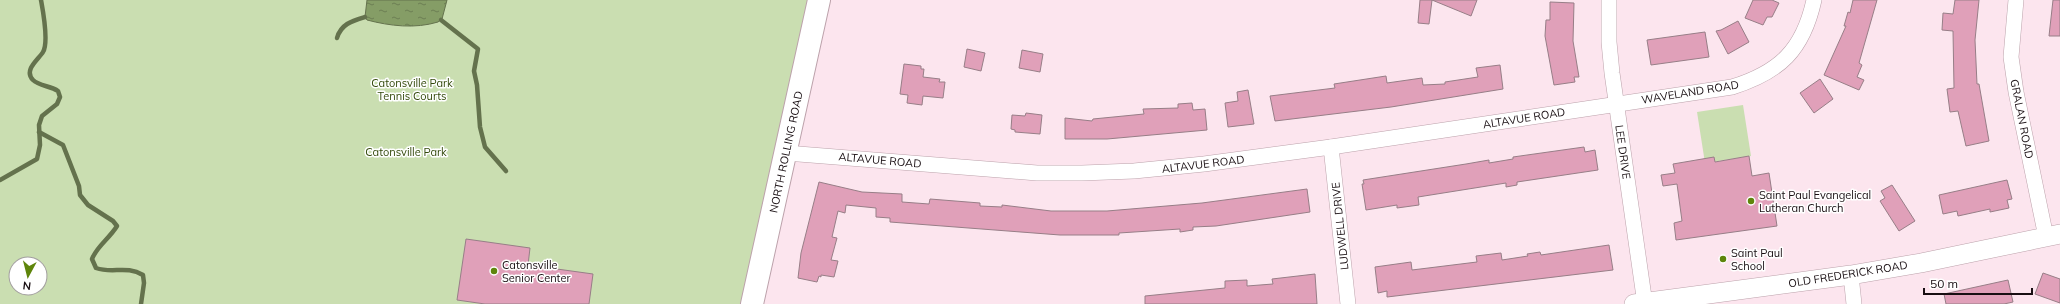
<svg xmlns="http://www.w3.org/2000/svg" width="2060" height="304" font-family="Mulish,sans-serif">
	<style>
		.park { fill: #cadeb1; fill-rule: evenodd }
		.water { fill: url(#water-ripples); stroke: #64724d }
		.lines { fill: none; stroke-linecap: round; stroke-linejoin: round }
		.stream { stroke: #64724d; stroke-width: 4.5 }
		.building { fill: #e0a0b9; stroke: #977e87 }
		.minor-casing { stroke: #bca2ab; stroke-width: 16 }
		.tertiary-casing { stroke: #bca2ab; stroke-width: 20 }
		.primary-casing { stroke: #bca2ab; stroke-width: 24 }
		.minor { stroke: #fff; stroke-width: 15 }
		.tertiary { stroke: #fff; stroke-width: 19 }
		.primary { stroke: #fff; stroke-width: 22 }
		.poi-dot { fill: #5e850b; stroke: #fff; stroke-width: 1.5 }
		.labels { text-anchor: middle; stroke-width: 3; stroke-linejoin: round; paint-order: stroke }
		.park-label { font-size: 11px; fill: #33490b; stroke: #fff }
		.street-label { font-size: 11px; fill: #180e12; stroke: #fff }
		.poi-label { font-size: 11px; fill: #180e12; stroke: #fff; text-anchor: start }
	</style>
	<defs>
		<pattern id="water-ripples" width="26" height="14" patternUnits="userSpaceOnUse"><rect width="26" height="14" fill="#859d66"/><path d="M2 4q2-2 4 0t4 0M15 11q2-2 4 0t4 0" fill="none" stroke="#6c7e53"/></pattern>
	</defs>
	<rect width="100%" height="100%" fill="#fce5ee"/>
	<g class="park">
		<path d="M0,0H812L744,304H0ZM16,264H40V288H16Z"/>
		<polygon points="1743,105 1751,156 1705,163 1697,112"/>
	</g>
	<path class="water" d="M367,0H447L442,19L438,22C415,29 390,26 367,20L365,17Z"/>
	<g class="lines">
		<g class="stream">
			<polyline points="441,20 478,49 474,71 477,85 480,127 485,147 506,171"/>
			<path d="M337,38C341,24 352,21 365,17"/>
			<path d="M39,132L63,145L79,186L80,195L88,205L113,221L117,226C109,239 97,246 92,259L96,268C113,274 126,265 143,275L144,283L141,304"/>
			<path d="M0,180L37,159L40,145L39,125L42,116L57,104L60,97L58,91C51,86 39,86 33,80C23,70 39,59 43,52C49,42 43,11 41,0"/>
		</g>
	</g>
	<g class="building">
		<polygon points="1420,0 1432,0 1429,24 1418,23"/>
		<polygon points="1432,0 1477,0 1471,16"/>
		<polygon points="1753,0 1772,0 1779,3 1772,17 1767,17 1763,25 1745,18"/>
		<polygon points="1853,0 1877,0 1859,63 1862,65 1857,77 1864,80 1859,90 1824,75 1846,26 1844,26 1848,12 1850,13"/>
		<polygon points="1955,0 1979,0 1975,40 1977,84 1979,84 1989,141 1966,146 1958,111 1950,112 1947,89 1954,88 1953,31 1942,30 1943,13 1953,14"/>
		<polygon points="2053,0 2060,0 2060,36 2049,36"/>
		<polygon points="1550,2 1574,3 1573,41 1579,77 1574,77 1575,82 1554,85 1545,36 1546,20 1550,20"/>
		<polygon points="1738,21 1749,42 1728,54 1716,31 1721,30"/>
		<polygon points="1705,32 1709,57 1651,65 1647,40"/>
		<polygon points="967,49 985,53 981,71 964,67"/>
		<polygon points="1022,50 1043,54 1040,72 1019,68"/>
		<polygon points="904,64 921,66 921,69 924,69 923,77 940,79 939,82 945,82 943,98 923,96 922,105 907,103 908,95 900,94"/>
		<polygon points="1500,65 1503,89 1391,107 1275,121 1270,96 1335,88 1334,84 1386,76 1387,83 1422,78 1423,85 1445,84 1445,82 1478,77 1476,68"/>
		<polygon points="1820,79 1833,99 1814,113 1800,93"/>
		<polygon points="1248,90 1254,124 1228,127 1225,103 1238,101 1237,92"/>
		<polygon points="1192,103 1193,110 1205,109 1207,130 1107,139 1065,139 1065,118 1092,121 1093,119 1144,114 1143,109 1178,108 1178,104"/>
		<polygon points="1026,113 1042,115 1040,134 1015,132 1015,130 1011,129 1012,115 1025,116"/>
		<polygon points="1584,147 1585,152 1595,150 1598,170 1517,182 1517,185 1506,187 1506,183 1418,197 1419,205 1397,208 1397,205 1366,210 1362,184 1364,184 1363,180 1466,164 1489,160 1489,163 1513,159 1513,157"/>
		<polygon points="1749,156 1752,176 1769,173 1777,226 1676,240 1674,223 1682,221 1677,184 1663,186 1661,175 1675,173 1673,164 1714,157 1715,162"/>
		<polygon points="2007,180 2012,199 2007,200 2009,208 1990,212 1990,209 1958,216 1957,211 1943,214 1939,195"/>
		<polygon points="819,182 862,192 902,194 902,202 929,204 930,199 980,203 980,206 1002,207 1002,205 1051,211 1107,211 1202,203 1307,189 1310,212 1216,226 1193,227 1193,230 1180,232 1180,229 1119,233 1119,235 1060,235 890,222 890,218 876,217 876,208 846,205 845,213 838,211 832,237 837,238 831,260 838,261 834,277 821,275 821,277 819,276 817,282 798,278 801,253"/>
		<polygon points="1892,185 1915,221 1899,231 1880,201 1885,198 1881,191"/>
		<polygon points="466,239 530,248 528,265 593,274 589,304 485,304 457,300"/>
		<polygon points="1609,245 1613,270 1387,297 1387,291 1378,293 1375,267 1411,262 1412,270 1477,262 1476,256 1501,253 1502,260 1528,256 1527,254 1540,252 1541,255"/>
		<polygon points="2043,273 2060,279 2060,303 2035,294"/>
		<polygon points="1315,274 1317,304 1145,304 1145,296 1225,288 1225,281 1247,280 1247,286 1273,284 1272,279"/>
		<polygon points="2008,280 2013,302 2004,304 1946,304 1944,294"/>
	</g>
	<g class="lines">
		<g class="minor-casing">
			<g id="minor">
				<polyline points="1609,0 1609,42 1612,73 1645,304"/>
				<polyline points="2016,0 2011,57 2016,92 2046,237"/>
				<polyline points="1331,147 1348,304"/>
				<path d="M786,153L1037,173H1082L1134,171L1204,164L1331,147L1732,87C1780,72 1803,50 1814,0"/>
				<polyline points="1851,275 1854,304"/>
			</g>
		</g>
		<g class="tertiary-casing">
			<polyline id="tertiary" points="1634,304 1851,275 1921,263 2060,234"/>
		</g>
		<g class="primary-casing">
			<polyline id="primary" points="752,304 819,0"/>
		</g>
		<use href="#minor" class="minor"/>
		<use href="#tertiary" class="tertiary"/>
		<use href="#primary" class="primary"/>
	</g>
	<g class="poi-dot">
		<circle cx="1751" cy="201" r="4"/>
		<circle cx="1723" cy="259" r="4"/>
		<circle cx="494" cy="271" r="4"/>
	</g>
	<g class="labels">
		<g class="park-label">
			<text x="412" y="87">Catonsville Park<tspan x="412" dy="13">Tennis Courts</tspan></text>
			<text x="406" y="156">Catonsville Park</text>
		</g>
		<g class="street-label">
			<text transform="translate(1690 92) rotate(-9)" y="4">WAVELAND ROAD</text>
			<text transform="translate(1524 118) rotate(-9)" y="4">ALTAVUE ROAD</text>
			<text transform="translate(2022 119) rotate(79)" y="4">GRALAN ROAD</text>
			<text transform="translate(786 152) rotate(-78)" y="4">NORTH ROLLING ROAD</text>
			<text transform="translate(1623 152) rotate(82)" y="4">LEE DRIVE</text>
			<text transform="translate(880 160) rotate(5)" y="4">ALTAVUE ROAD</text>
			<text transform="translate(1203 164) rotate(-7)" y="4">ALTAVUE ROAD</text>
			<text transform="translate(1340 226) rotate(-96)" y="4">LUDWELL DRIVE</text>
			<text transform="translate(1848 274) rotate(-9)" y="4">OLD FREDERICK ROAD</text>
		</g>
		<g class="poi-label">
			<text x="1759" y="199">Saint Paul Evangelical<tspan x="1759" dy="13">Lutheran Church</tspan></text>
			<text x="1731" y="257">Saint Paul<tspan x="1731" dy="13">School</tspan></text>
			<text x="502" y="269">Catonsville<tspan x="502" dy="13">Senior Center</tspan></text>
		</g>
	</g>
	<g transform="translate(28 276) rotate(187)"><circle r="19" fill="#ffffff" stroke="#a39fa0"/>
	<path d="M0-3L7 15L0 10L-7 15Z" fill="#5e850b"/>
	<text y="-6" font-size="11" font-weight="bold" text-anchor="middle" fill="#180e12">N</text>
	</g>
	<path d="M1924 288v6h108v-6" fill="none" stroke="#180e12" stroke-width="2"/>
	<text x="1930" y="288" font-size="12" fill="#180e12" stroke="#ffffff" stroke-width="3" paint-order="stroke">50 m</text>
</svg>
